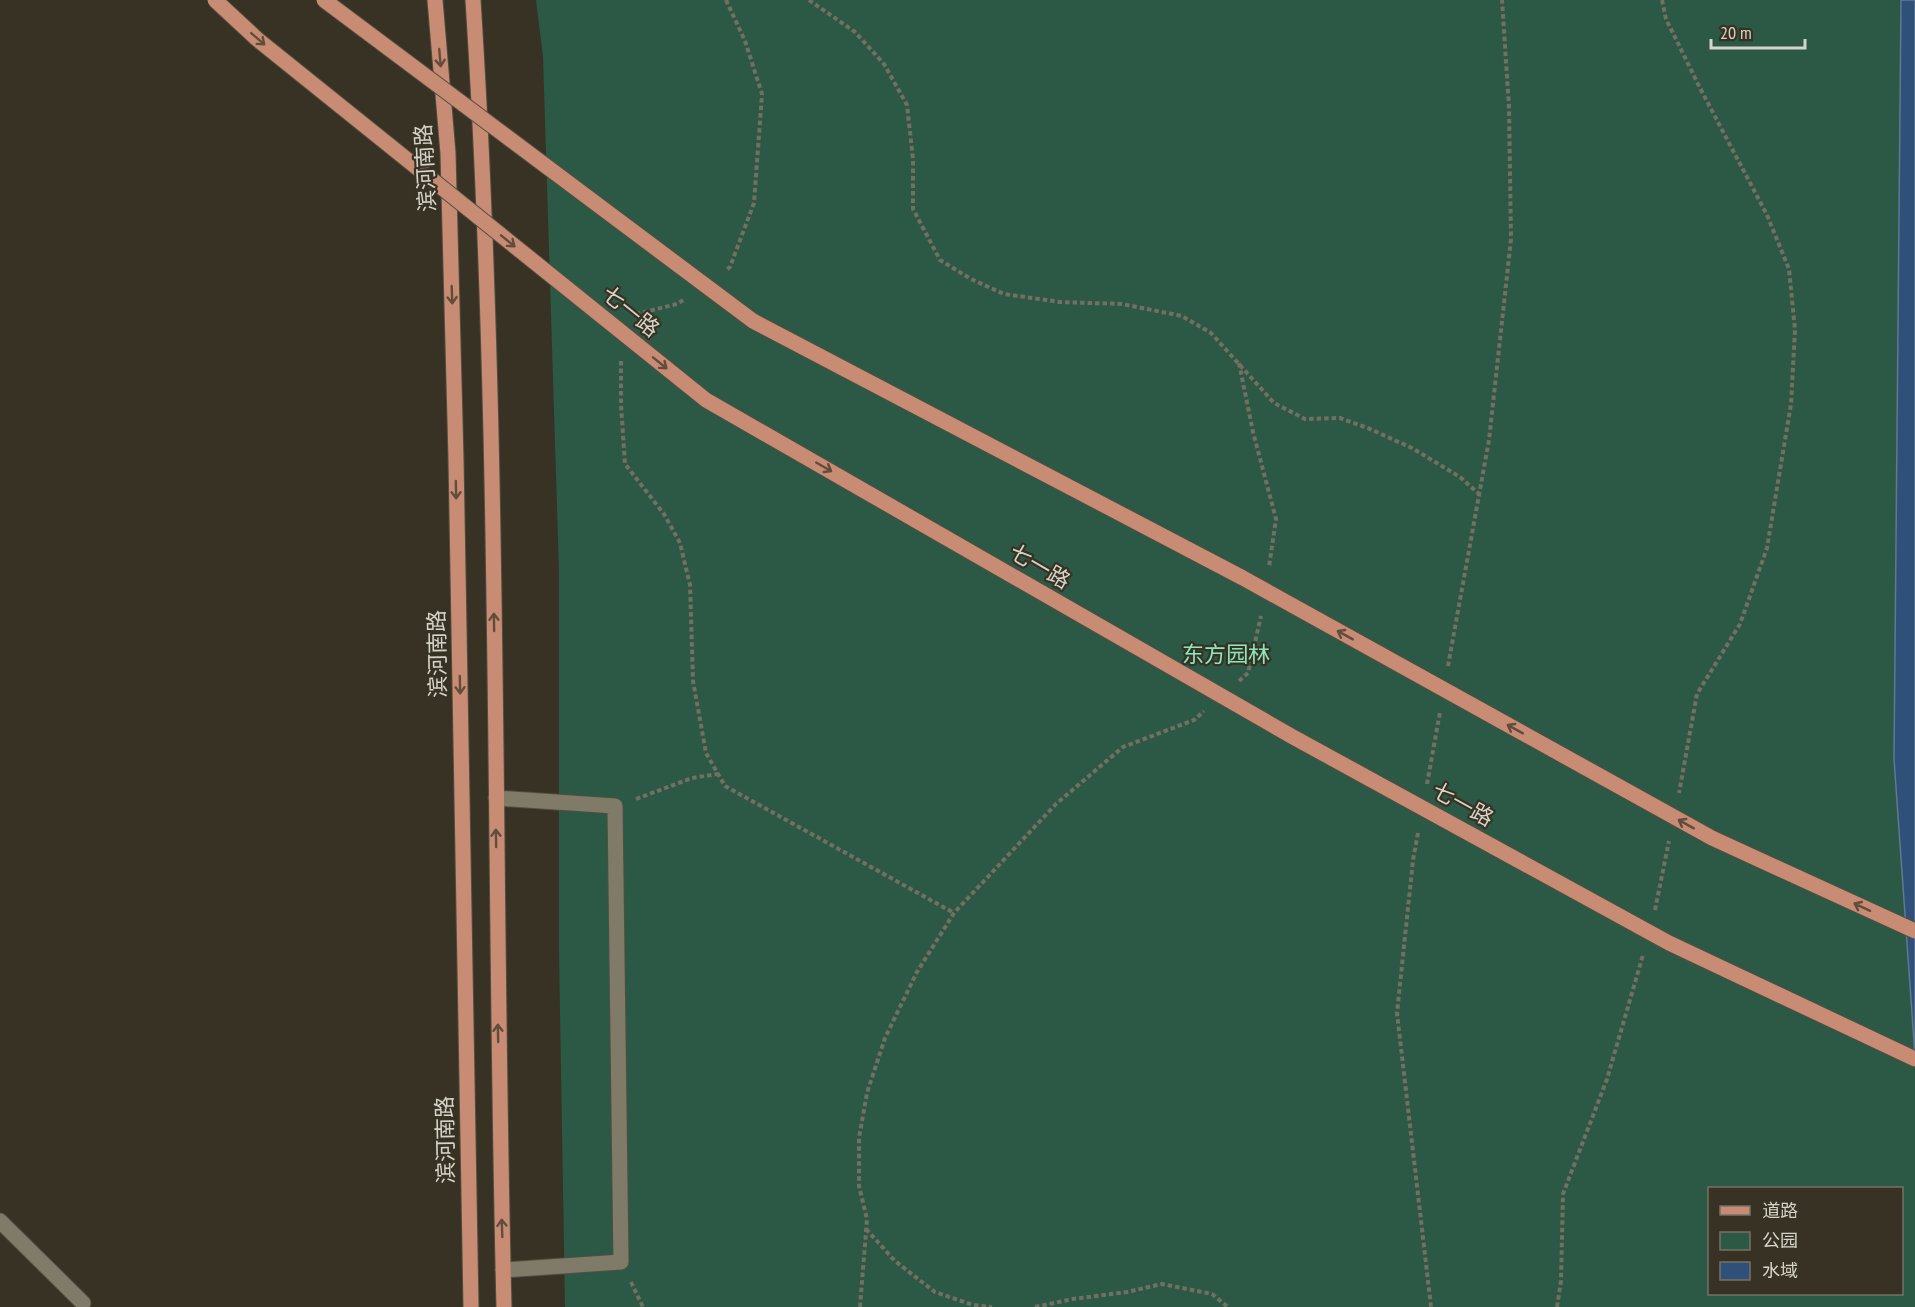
<svg xmlns="http://www.w3.org/2000/svg" width="1915" height="1307" font-family="'PT Sans Narrow','Noto Sans SC',sans-serif">
	<style>
		.green { fill: #2c5946; fill-rule: evenodd }
		.water { fill: #2f5179; stroke: #617891; stroke-width: 1.5 }
		.lines { fill: none; stroke-linecap: round; stroke-linejoin: round }
		.minor-casing { stroke: #524e40; stroke-width: 17 }
		.major-casing { stroke: #524e40; stroke-width: 17 }
		.path { stroke: #736f62; stroke-width: 4; stroke-dasharray: 4.5 3; stroke-linecap: butt }
		.minor { stroke: #807a69; stroke-width: 15 }
		.major { stroke: #c88b74; stroke-width: 15 }
		.major-bridge-casing { stroke: #524e40; stroke-width: 17; stroke-linecap: butt }
		.major-bridge { stroke: #c88b74; stroke-width: 15 }
		.oneway { stroke: #624d3b }
		.labels { text-anchor: middle; stroke-width: 4.5; stroke-linejoin: round; paint-order: stroke }
		.street-label { font-size: 22px; fill: #d6d3ca; stroke: #373223 }
		.park-label { font-size: 22px; fill: #89e7be; stroke: #373223 }
	</style>
	<rect width="100%" height="100%" fill="#373223"/>
	<path class="green" d="M536,0H1901L1894,759L1915,1056V1307H565L559,952V571L543,57ZM1710,1188H1902V1294H1710Z"/>
	<polygon class="water" points="1901,0 1915,0 1915,1056 1894,759"/>
	<g class="lines">
		<g class="minor-casing">
			<g id="minor">
				<polyline points="496,798 615,806 621,1262 503,1270"/>
				<polyline points="0,1221 83,1303"/>
			</g>
		</g>
		<g class="major-casing">
			<g id="major">
				<polyline points="435,0 448,153 456,459 471,1307"/>
				<path d="M473,0C501,435 493,871 504,1307"/>
			</g>
		</g>
		<g class="path">
			<polyline points="726,0 745,41 762,94 754,203 730,267 726,270"/>
			<polyline points="809,0 855,32 884,64 907,105 913,159 913,209 940,260 971,279 1004,294 1060,302 1122,304 1182,316 1211,333 1274,403 1305,419 1340,418 1370,429 1412,448 1460,477 1479,494"/>
			<polyline points="1662,0 1666,19 1700,88 1767,215 1789,269 1795,330 1791,404 1767,548 1740,624 1697,694 1679,793"/>
			<polyline points="636,314 677,304 685,299"/>
			<polyline points="621,361 621,405 625,464 664,514 680,543 690,585 693,681 706,753 725,786 954,913"/>
			<polyline points="1239,363 1253,432 1276,519 1269,567"/>
			<polyline points="1448,666 1489,440 1511,239 1509,107 1502,0"/>
			<polyline points="1239,681 1248,673 1261,616"/>
			<polyline points="1427,784 1440,712"/>
			<polyline points="636,799 692,778 718,774"/>
			<polyline points="1418,833 1413,860 1397,1013 1431,1307"/>
			<polyline points="1655,910 1669,841"/>
			<polyline points="866,1229 895,1261 935,1292 973,1305 992,1307"/>
			<polyline points="631,1282 643,1307"/>
			<polyline points="860,1307 867,1219 859,1186 859,1138 867,1093 885,1038 917,972 954,913 1056,804 1123,747 1194,720 1204,711"/>
			<polyline points="1035,1307 1073,1299 1127,1292 1162,1284 1212,1294 1228,1307"/>
			<polyline points="1557,1307 1561,1281 1563,1194 1607,1079 1643,955"/>
		</g>
		<use href="#minor" class="minor"/>
		<use href="#major" class="major"/>
		<g class="major-bridge-casing">
			<g id="major-bridge">
				<polyline points="215,0 257,39 706,400 1293,737 1669,943 1915,1059"/>
				<polyline points="324,0 753,321 1243,578 1712,838 1915,931"/>
			</g>
		</g>
		<use href="#major-bridge" class="major-bridge"/>
	</g>
	<defs><path id="oneway-shaft" d="M-6 0H5M1.5-3L5.5 0L1.5 3" fill="none" stroke-width="1.6" stroke-linecap="round" stroke-linejoin="round" transform="scale(1.5)"/></defs>
	<g class="oneway">
		<use href="#oneway-shaft" transform="translate(258 39) rotate(41)"/>
		<use href="#oneway-shaft" transform="translate(440 58) rotate(85)"/>
		<use href="#oneway-shaft" transform="translate(508 241) rotate(39)"/>
		<use href="#oneway-shaft" transform="translate(452 295) rotate(88)"/>
		<use href="#oneway-shaft" transform="translate(660 363) rotate(39)"/>
		<use href="#oneway-shaft" transform="translate(824 467) rotate(30)"/>
		<use href="#oneway-shaft" transform="translate(456 490) rotate(89)"/>
		<use href="#oneway-shaft" transform="translate(494 622) rotate(-91)"/>
		<use href="#oneway-shaft" transform="translate(1345 635) rotate(-151)"/>
		<use href="#oneway-shaft" transform="translate(460 685) rotate(89)"/>
		<use href="#oneway-shaft" transform="translate(1515 729) rotate(-151)"/>
		<use href="#oneway-shaft" transform="translate(1686 824) rotate(-151)"/>
		<use href="#oneway-shaft" transform="translate(496 838) rotate(-91)"/>
		<use href="#oneway-shaft" transform="translate(1862 907) rotate(-155)"/>
		<use href="#oneway-shaft" transform="translate(498 1033) rotate(-91)"/>
		<use href="#oneway-shaft" transform="translate(502 1228) rotate(-92)"/>
	</g>
	<g class="labels">
		<g class="street-label">
			<text transform="translate(425 168) rotate(-93)" y="8">滨河南路</text>
			<text transform="translate(631 311) rotate(39)" y="8">七一路</text>
			<text transform="translate(1040 566) rotate(30)" y="8">七一路</text>
			<text transform="translate(437 654) rotate(-91)" y="8">滨河南路</text>
			<text transform="translate(1463 804) rotate(29)" y="8">七一路</text>
			<text transform="translate(445 1140) rotate(-91)" y="8">滨河南路</text>
		</g>
		<g class="park-label">
			<text x="1226" y="662">东方园林</text>
		</g>
	</g>
	<rect x="1708" y="1187" width="195" height="108" fill="#373223" stroke="#777266" stroke-width="1.5"/>
	<rect x="1720" y="1206" width="30" height="9" fill="#c88b74" stroke="#777266" stroke-width="1.5"/>
	<text x="1762" y="1217" font-size="18" fill="#d6d3ca">道路</text>
	<rect x="1720" y="1232" width="30" height="18" fill="#2c5946" stroke="#777266" stroke-width="1.5"/>
	<text x="1762" y="1247" font-size="18" fill="#d6d3ca">公园</text>
	<rect x="1720" y="1262" width="30" height="18" fill="#2f5179" stroke="#777266" stroke-width="1.5"/>
	<text x="1762" y="1277" font-size="18" fill="#d6d3ca">水域</text>
	<path d="M1711 39v9h94v-9" fill="none" stroke="#d6d3ca" stroke-width="3"/>
	<text x="1720" y="39" font-size="18" fill="#d6d3ca" stroke="#373223" stroke-width="4.5" paint-order="stroke">20 m</text>
</svg>
